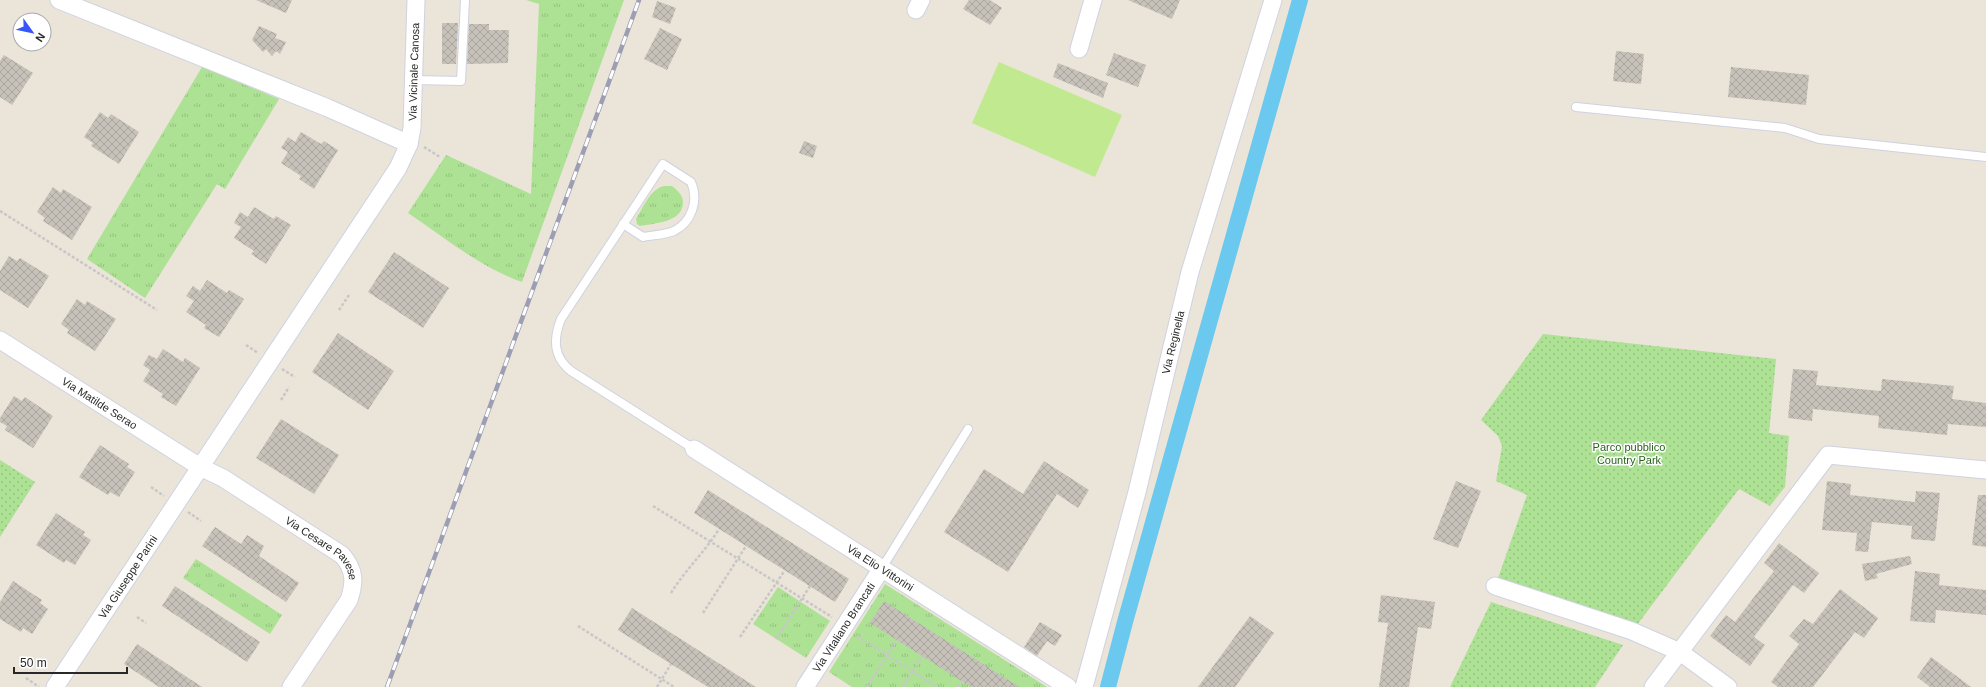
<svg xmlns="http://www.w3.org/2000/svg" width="1986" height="687" font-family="Helvetica,sans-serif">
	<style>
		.grass { fill: url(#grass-tufts) }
		.park { fill: url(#park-dots) }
		.pitch { fill: #c1ea90 }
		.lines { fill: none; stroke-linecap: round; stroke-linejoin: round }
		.canal { stroke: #6bc8ee; stroke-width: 16 }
		.building { fill: url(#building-cross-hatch) }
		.service-casing { stroke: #cfd2e1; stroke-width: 10 }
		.minor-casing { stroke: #cfd2e1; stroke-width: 19 }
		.path { stroke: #c7c7c7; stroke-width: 2.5; stroke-dasharray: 3 2; stroke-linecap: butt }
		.service { stroke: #fff; stroke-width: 8 }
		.minor { stroke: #fff; stroke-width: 17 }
		.rail-casing { stroke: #9c9fb3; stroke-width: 4.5 }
		.rail { stroke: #fff; stroke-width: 3; stroke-dasharray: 9; stroke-linecap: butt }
		.labels { text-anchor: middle; stroke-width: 3; stroke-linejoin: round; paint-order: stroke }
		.street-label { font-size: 11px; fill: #282828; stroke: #fff }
		.park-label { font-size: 11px; fill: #276419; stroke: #fff }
	</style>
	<defs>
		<pattern id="grass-tufts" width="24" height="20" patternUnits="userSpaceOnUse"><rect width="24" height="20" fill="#ade295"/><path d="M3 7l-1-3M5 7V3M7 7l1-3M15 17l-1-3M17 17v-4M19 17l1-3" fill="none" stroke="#95c280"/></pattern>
		<pattern id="park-dots" width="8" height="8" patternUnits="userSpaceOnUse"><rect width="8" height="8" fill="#ade295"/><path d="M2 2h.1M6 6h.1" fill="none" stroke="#95c280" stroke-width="1.8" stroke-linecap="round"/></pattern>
		<pattern id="building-cross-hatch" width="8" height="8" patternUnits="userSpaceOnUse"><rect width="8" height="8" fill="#c6c1b9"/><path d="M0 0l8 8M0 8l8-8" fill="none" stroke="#aaa69f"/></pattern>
	</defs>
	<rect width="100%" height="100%" fill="#ebe4d9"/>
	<g class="grass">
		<path d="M526,0H624L522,282C481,268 444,237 408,213L446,155L531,194L539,4Z"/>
		<polygon points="202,67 279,99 225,189 217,184 145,298 87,259"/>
		<path d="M664,186H672C677,190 682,194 683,201C684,223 654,223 640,226L637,224L636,219C643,208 650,189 664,186Z"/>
		<polygon points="196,559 282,615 270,634 183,578"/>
		<polygon points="885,584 1047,687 852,687 829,672"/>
		<polygon points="778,587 830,621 806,658 753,624"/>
	</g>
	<g class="park">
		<polygon points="1543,334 1776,359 1769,433 1789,436 1785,487 1770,506 1739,489 1637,625 1497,581 1527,495 1496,481 1502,446 1498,436 1481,420"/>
		<polygon points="0,460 35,482 0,537"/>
		<polygon points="1491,602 1623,645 1595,687 1450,687"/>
	</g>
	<polygon class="pitch" points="999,62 1122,115 1095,177 972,123"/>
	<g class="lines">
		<polyline class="canal" points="1108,687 1125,622 1300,0"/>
	</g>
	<g class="building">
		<polygon points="256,0 292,0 286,13"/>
		<polygon points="969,0 990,0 1002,8 990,25 963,9"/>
		<polygon points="1128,0 1180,0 1172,19"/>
		<polygon points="657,1 676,8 670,24 652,17"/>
		<polygon points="442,23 458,23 456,64 442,64"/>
		<polygon points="469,24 489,24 489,30 509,30 508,63 467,64"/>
		<polygon points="259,26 277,34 275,38 286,42 280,54 276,51 272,56 266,49 263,52 252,40"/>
		<polygon points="660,28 682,39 667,70 644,59"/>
		<polygon points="1616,51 1644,54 1641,84 1613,81"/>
		<polygon points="1114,53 1146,65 1138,87 1106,75"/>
		<polygon points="4,55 33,73 12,105 0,97 0,61"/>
		<polygon points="1058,63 1108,83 1103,98 1053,77"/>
		<polygon points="1731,67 1809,75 1806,105 1728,97"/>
		<polygon points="100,112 108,118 111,114 139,132 119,164 91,146 93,143 84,137"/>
		<polygon points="301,132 321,144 324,141 338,150 314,189 299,179 301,176 281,163 288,152 281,148 288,137 295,142"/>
		<polygon points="804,141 817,146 813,158 799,153"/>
		<polygon points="53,187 61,193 63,189 92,207 72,240 43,221 45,218 37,212"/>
		<polygon points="254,207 274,219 276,216 291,225 266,264 251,254 254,251 234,238 241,227 234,223 240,212 248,217"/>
		<polygon points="394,252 449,288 423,328 368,292"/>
		<polygon points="9,256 17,261 20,258 49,276 28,308 0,290 0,271"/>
		<polygon points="207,280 227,293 229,290 244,299 219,337 204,328 206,325 186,312 194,301 186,296 193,286 200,291"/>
		<polygon points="77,299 85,305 87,301 116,319 95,351 67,333 69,330 61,324"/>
		<polygon points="338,333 394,371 368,410 312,372"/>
		<polygon points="163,349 183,362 185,358 200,368 176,406 161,397 163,394 143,381 150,370 143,365 149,355 157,359"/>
		<polygon points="1793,369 1818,371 1816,385 1881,391 1882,379 1954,386 1952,399 1986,403 1986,427 1948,424 1947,435 1878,428 1879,416 1813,409 1812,421 1788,418"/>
		<polygon points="14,396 22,401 25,397 53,416 33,448 5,430 7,426 0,422 0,418"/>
		<polygon points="281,419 339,455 314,494 256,458"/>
		<polygon points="100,445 129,464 127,467 135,472 119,497 110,492 108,495 79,477"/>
		<polygon points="1044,461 1089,490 1078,508 1057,494 1008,572 944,532 984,469 1023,494"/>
		<polygon points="1456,481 1481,491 1458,548 1433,539"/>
		<polygon points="1827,481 1851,484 1850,495 1915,502 1916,491 1940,493 1935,541 1911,539 1912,526 1872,522 1868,552 1855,551 1857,533 1822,530"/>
		<polygon points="708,490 849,579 835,602 694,513"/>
		<polygon points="1978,495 1986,495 1986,547 1972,545"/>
		<polygon points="56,513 85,532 83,535 91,540 75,565 66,560 64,563 36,545"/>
		<polygon points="215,527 241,544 247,535 264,546 259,556 299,583 286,602 202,546"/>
		<polygon points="1779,543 1819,573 1804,593 1793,585 1754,637 1765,645 1750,666 1710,636 1726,615 1735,622 1774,571 1764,563"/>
		<polygon points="1910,556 1912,564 1876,574 1878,578 1865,581 1862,564"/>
		<polygon points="1915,571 1940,574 1939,585 1986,590 1986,615 1936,610 1935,623 1910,621"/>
		<polygon points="13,581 42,600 40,603 48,609 32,634 23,628 21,632 0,619 0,602"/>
		<polygon points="175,586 260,642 247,662 162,606"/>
		<polygon points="1840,589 1878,618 1864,638 1855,632 1813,687 1778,687 1771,682 1799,644 1789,636 1804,619 1813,624"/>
		<polygon points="1381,595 1435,602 1431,629 1418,627 1409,687 1379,687 1388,623 1378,622"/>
		<polygon points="884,601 1019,687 971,687 922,656 870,623"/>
		<polygon points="632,608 756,687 708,687 671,664 618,630"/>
		<polygon points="1250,616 1274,633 1235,687 1198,687"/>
		<polygon points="1040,622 1062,635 1055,646 1047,641 1037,656 1024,647"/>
		<polygon points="137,644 202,687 159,687 124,664"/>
		<polygon points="1931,657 1971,687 1930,687 1917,677"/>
	</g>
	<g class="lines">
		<g class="service-casing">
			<g id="service">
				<polyline points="414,80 461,81 465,0"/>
				<polyline points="1576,107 1785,128 1819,139 1986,157"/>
				<path d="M623,224L643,237C652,235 665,235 674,231C692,222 699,200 691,182L663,164L561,319C553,339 553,357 571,371L694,449"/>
				<polyline points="882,568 968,429"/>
			</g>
		</g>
		<g class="minor-casing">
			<g id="minor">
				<polyline points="59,0 328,108 409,144"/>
				<polyline points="916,10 921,0"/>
				<polyline points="1079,49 1093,0"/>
				<path id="s1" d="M0,340L200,467L223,478L342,555C355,570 355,582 349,600L291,687"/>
				<path id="s2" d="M694,449L1068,687"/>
				<polyline points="1495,586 1632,631 1680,652 1728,687"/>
				<path id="s3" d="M55,687L398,168L409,144L412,128L416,0"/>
				<path id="s4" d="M805,687L882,568"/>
				<path id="s5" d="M1084,687L1137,492L1190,272L1273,0"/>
				<polyline points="1653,687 1828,455 1986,470"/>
			</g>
		</g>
		<g class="path">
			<polyline points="424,147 440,157"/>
			<polyline points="0,211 157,310"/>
			<polyline points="339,310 349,295"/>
			<polyline points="246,345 258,353"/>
			<polyline points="282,369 295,377"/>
			<polyline points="281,400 289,387"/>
			<polyline points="151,487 164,496"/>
			<polyline points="653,506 832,617"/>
			<polyline points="188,512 201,521"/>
			<path d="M671,593C685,570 705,552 719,529"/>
			<polyline points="703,613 746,546"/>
			<polyline points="137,617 146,623"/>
			<polyline points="578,626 674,687"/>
			<polyline points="857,636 937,687"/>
			<polyline points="740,637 785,570"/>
			<polyline points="776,639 810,586"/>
			<polyline points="26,678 39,687"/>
			<polyline points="657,687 671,664"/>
			<polyline points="867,687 897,640"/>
			<polyline points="903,687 922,656"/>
			<polyline points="958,687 962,681"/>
		</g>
		<use href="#service" class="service"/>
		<use href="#minor" class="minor"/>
		<g class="rail-casing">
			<polyline id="rail" points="387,687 639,0"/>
		</g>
		<use href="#rail" class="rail"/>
	</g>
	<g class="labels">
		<g class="street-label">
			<text dy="4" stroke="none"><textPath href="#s3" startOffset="721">Via Vicinale Canosa</textPath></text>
			<text dy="4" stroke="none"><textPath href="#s5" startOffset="356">Via Reginella</textPath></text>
			<text dy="4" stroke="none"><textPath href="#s1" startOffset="118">Via Matilde Serao</textPath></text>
			<text dy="4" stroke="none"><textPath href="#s1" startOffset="385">Via Cesare Pavese</textPath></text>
			<text dy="4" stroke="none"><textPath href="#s2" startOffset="221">Via Elio Vittorini</textPath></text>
			<text dy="4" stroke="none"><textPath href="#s3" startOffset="132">Via Giuseppe Parini</textPath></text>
			<text dy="4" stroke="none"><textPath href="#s4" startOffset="71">Via Vitaliano Brancati</textPath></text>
		</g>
		<g class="park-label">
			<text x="1629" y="451">Parco pubblico<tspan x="1629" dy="13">Country Park</tspan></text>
		</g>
	</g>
	<g transform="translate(32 32) rotate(123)"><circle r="19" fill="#ffffff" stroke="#a9a9a9"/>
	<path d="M0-3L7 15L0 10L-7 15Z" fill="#3756fa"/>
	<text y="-6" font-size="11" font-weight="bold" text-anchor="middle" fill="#282828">N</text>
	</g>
	<path d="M14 667v6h113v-6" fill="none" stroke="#282828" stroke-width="2"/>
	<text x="20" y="667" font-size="12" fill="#282828" stroke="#ffffff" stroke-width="3" paint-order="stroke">50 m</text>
</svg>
